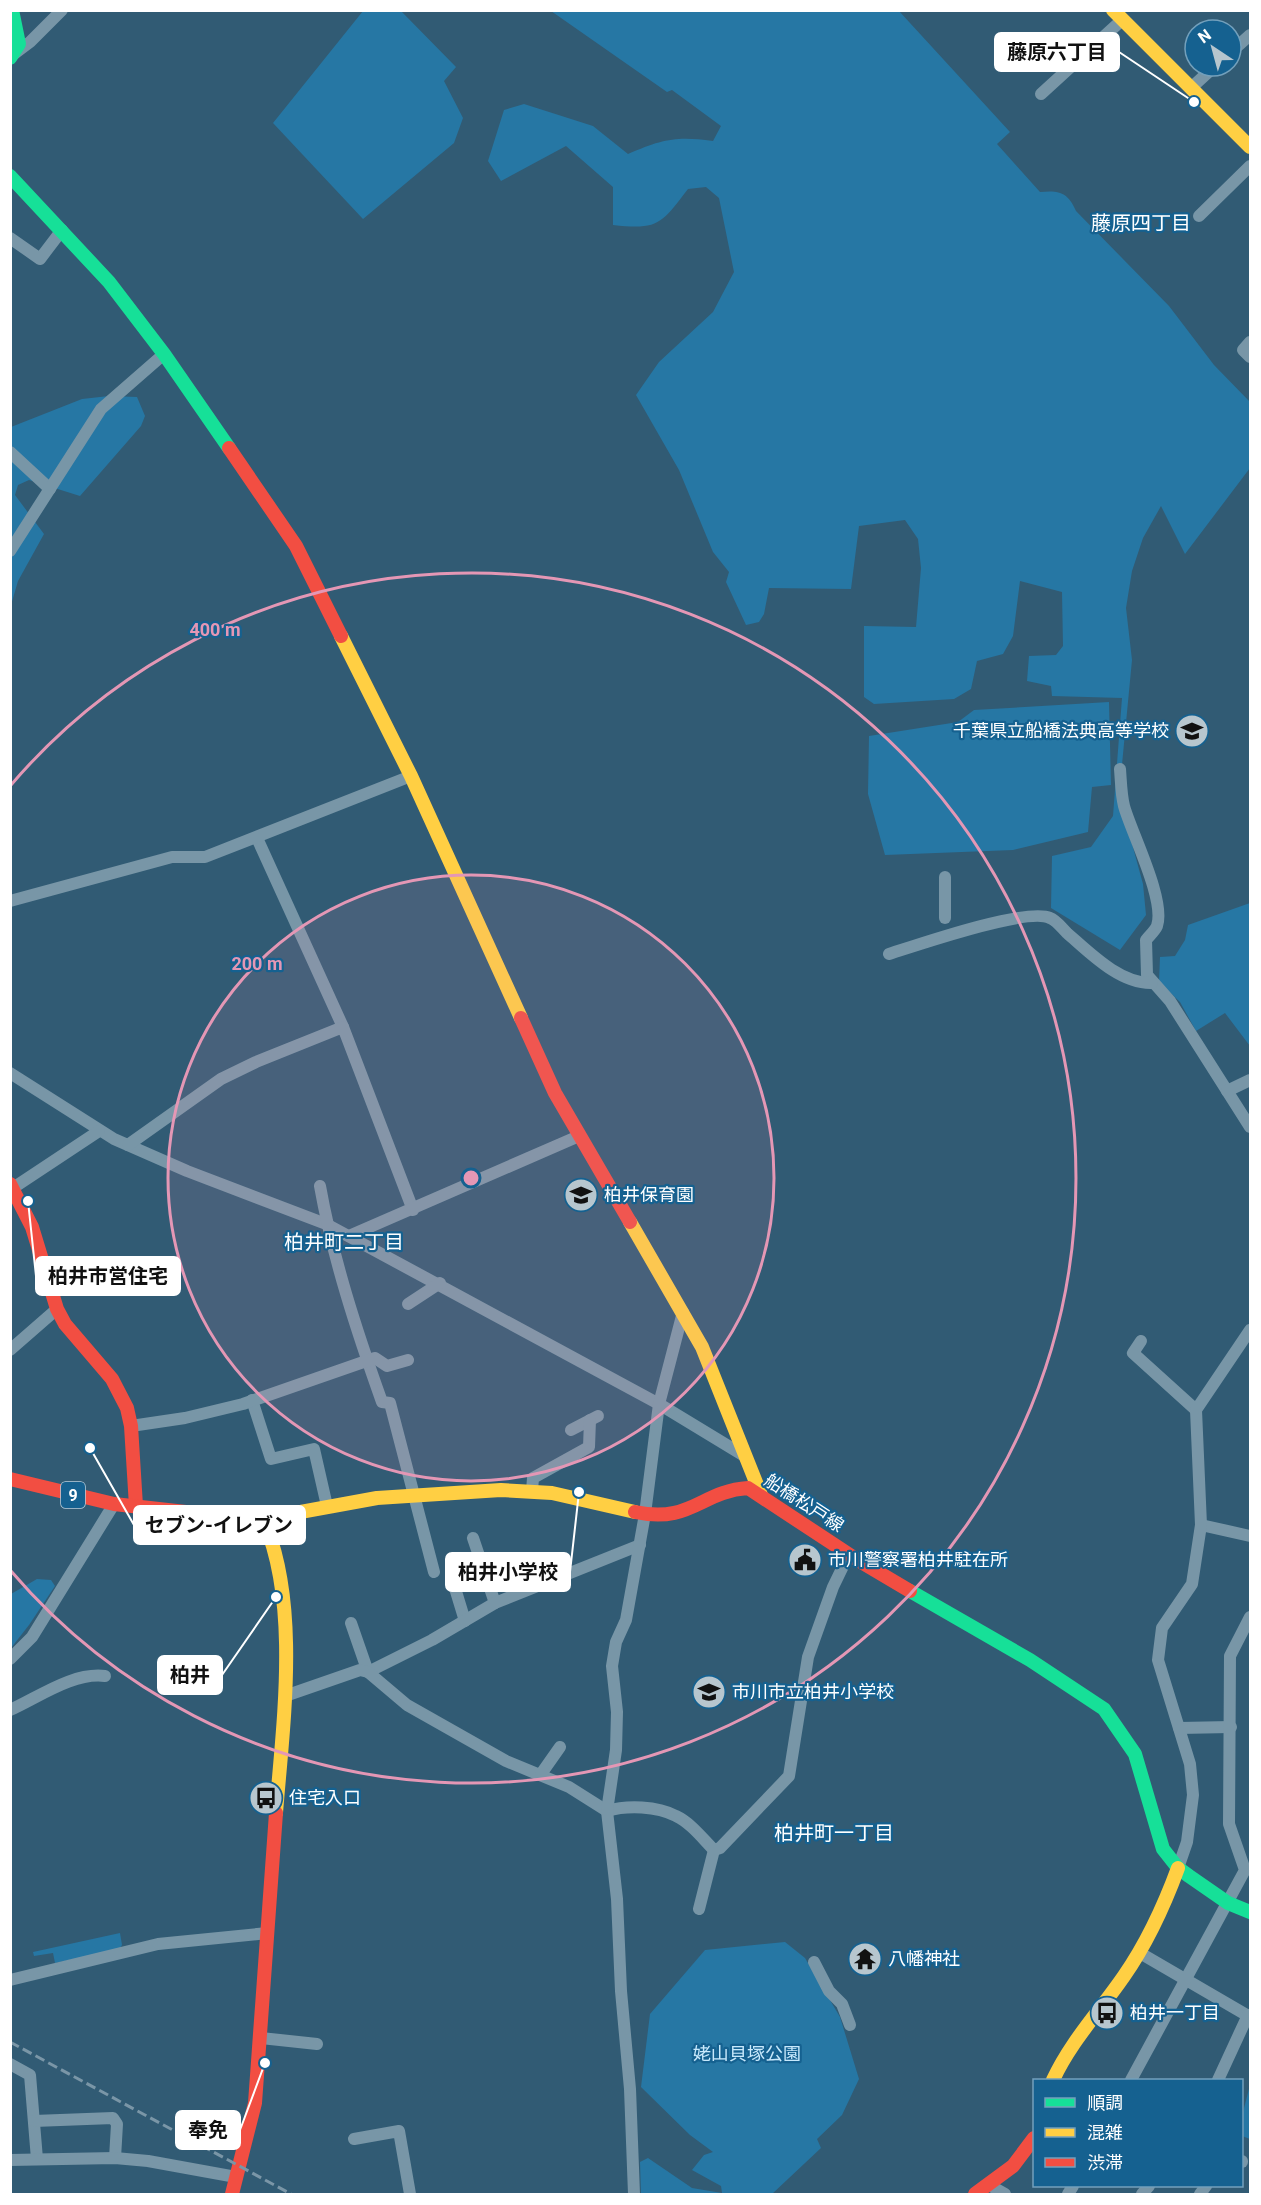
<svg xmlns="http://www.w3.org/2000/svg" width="1261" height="2205" font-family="Roboto,'Noto Sans JP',sans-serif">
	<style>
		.green { fill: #2677a4 }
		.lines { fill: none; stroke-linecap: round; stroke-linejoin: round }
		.street { stroke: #7896a7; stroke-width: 12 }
		.fast { stroke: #16e098; stroke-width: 14 }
		.slow { stroke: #ffcf43; stroke-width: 14 }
		.jam { stroke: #f24e42; stroke-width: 14 }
		.rail { stroke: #7a96a7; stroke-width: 3; stroke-dasharray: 10 4.5; stroke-linecap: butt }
		.ring { fill: none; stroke: #e497b5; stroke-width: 3 }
		.labels { text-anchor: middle; stroke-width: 4.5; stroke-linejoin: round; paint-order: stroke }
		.shield { fill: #156190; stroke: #b9d0de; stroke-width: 1.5 }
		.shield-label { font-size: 16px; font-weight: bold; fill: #fff }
		.poi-label { font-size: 18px; fill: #fff; stroke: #156190; text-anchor: start }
		.street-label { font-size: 18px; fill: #fff; stroke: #156190 }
		.park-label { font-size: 18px; fill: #c8e9fc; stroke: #156190 }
		.neighbourhood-label { font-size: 20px; fill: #fff; stroke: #156190 }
		.centre { fill: #e497b5; stroke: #156190; stroke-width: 3 }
		.ring-label { font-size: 18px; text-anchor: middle; font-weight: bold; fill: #e497b5; stroke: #156190; stroke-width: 4.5; stroke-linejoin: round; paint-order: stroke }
		.leader { fill: none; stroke: #fff; stroke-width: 2 }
		.callout-dot { fill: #fff; stroke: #156190; stroke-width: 2 }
		.callout { fill: #fff; stroke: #fff; stroke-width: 2 }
		.callout-label { font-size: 20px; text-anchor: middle; font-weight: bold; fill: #111 }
	</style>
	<rect width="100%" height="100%" fill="#315b74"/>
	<g class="green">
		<polygon points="363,11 401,11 456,67 444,81 463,118 454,143 363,219 273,123"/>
		<path d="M551,11H899L1010,132L997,144L1040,192C1059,190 1068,192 1076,211L1169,306L1214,365L1250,402V468L1185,554L1161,506L1143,538L1132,571L1126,608L1132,660L1119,796L1143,884L1146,915L1120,950L1051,908L1052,856L1091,847L1113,816L1122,698L1052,696L1051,686L1027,681L1029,656L1056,655L1063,646L1062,592L1020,581L1013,636L1003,654L977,661L971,689L954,699L874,704L864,697V626L916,627L921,568L918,539L905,520L859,526L851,589L769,588L764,614L759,622L746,625L726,582L729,572L713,552L679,470L636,395L659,362L713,312L734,272L719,198L706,187L688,189C661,224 659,230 613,225V187L566,146L501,181L488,161L504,110L524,104L593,126L628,154C663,139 676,136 713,141L721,126L672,90L667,92Z"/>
		<polygon points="109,396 137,397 145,416 141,426 80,496 29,480 18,485 15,495 44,534 18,581 11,605 11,427 82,399"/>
		<polygon points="1109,702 1111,785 1092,787 1088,832 1013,850 885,855 868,794 869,736 958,722 974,710"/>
		<polygon points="1250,903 1250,1046 1225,1013 1196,1031 1180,1002 1159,982 1160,957 1175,956 1185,940 1188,925"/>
		<polygon points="37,1579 51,1580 55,1586 29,1625 11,1648 11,1594"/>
		<polygon points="120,1933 122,1945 119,1950 55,1963 53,1953 34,1956 33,1952"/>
		<polygon points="785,1942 805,1958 840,2017 859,2079 842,2115 817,2139 821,2148 772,2194 641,2194 640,2162 648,2158 692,2188 722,2193 721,2186 692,2170 704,2155 713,2152 690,2135 641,2087 650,2014 705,1950"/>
		<polygon points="1250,2085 1250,2139 1242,2136 1242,2116"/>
	</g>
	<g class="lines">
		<g class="street">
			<polyline points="1231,52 1250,35"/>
			<polyline points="14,54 30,42 62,10"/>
			<polyline points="1191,88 1215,66"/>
			<polyline points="1041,94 1122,20"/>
			<polyline points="1199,216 1250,166"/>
			<polyline points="10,238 40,259 62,230"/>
			<polyline points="1250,342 1243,350 1250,357"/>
			<polyline points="10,452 50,489"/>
			<polyline points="10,551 101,409 164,354"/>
			<path d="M1120,769C1121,781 1121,794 1124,806C1131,832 1166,900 1157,926C1155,931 1149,936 1146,940L1147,975L1170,1001L1250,1127"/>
			<polyline points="257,838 343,1027"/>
			<polyline points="10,901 172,857 205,857 411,776"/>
			<polyline points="945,918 945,877"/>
			<path d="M889,954C917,945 1027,907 1050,918C1056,920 1062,928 1067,933C1090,953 1120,984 1152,983"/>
			<polyline points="10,1073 114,1139 187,1171 326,1224 659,1404 743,1455"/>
			<polyline points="1227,1091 1250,1080"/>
			<polyline points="128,1145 221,1079 256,1062 343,1027 413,1210"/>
			<path d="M320,1186C333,1259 357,1332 382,1402L390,1403L434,1572"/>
			<polyline points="13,1188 99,1131"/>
			<polyline points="349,1236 579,1136"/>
			<polyline points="408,1304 440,1283"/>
			<polyline points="1141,1341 1133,1353 1196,1410"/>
			<polyline points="10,1350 57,1309"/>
			<polyline points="252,1400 271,1459 314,1449 327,1506"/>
			<polyline points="131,1426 185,1418 243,1404 375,1358 387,1366 408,1360"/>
			<polyline points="571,1430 598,1416"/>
			<polyline points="532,1491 533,1478 589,1447 590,1420"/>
			<polyline points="1201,1525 1250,1536"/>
			<polyline points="473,1538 495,1603"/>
			<polyline points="451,1575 465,1621"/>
			<polyline points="351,1623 368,1672 432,1640 495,1603 640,1545"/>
			<polyline points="10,1659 32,1637 114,1504"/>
			<path d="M285,1696L360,1670L368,1672L407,1705L506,1761L569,1787L607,1811C627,1805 657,1806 676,1816C691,1823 703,1839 714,1850"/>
			<path d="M10,1710C39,1697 73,1672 105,1676"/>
			<polyline points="1179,1728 1231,1727"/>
			<polyline points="541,1774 560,1747"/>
			<polyline points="1178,1868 1187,1842 1193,1795 1190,1764 1158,1660 1162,1628 1192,1584 1201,1525 1196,1410 1250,1330"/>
			<polyline points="699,1909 714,1850 720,1848 789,1776 808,1657 833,1587 849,1554"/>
			<polyline points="1140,1953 1250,2017"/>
			<polyline points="814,1962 829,1991 842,2004 850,2025"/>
			<polyline points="10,1980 158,1944 268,1933"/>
			<polyline points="261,2038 317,2044"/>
			<polyline points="10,2064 30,2075 37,2159"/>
			<polyline points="1131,2080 1245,1870 1229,1824 1230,1656 1250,1617"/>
			<polyline points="1218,2080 1248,2015"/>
			<polyline points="34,2121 113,2118 117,2124 115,2158"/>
			<polyline points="354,2139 399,2131 410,2194"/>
			<polyline points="10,2160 115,2158 148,2161 236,2177"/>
			<polyline points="1242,2162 1242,2161"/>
			<polyline points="989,2185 1005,2194"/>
			<polyline points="634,2194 630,2089 621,1991 617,1899 607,1811 616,1750 617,1712 612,1666 616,1642 626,1620 645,1514 659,1404 683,1312"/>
			<polyline points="1068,2194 1073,2186"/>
			<polyline points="1142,2194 1149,2186"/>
			<polyline points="1200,2194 1206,2186"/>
		</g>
		<g class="fast">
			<polyline points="10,58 19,44 12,10"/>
			<polyline points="10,176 109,282 164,354 229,448"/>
			<polyline points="910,1591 1030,1660 1104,1709 1135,1754 1163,1849 1178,1868 1189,1876 1228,1903 1250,1912"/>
		</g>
		<g class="slow">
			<polyline points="1113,10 1250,147"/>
			<polyline points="341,636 411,776 521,1018"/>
			<polyline points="630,1222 702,1347 761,1495"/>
			<polyline points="257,1520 377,1498 501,1490 552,1493 635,1512"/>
			<path d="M264,1521C300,1605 283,1723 276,1813"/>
			<path d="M1053,2080C1071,2041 1100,2011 1124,1976C1147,1943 1164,1906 1178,1868"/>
		</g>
		<g class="jam">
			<polyline points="229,448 296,546 341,636"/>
			<polyline points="521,1018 555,1093 630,1222"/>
			<polyline points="10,1184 32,1227 57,1309 65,1324 112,1379 127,1408 131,1426 136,1506"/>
			<polyline points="10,1479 114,1504 257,1520"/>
			<path d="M635,1512C691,1524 701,1491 748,1488L856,1559L910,1591"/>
			<polyline points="232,2194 255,2103 276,1813"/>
			<polyline points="975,2194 1013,2166 1034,2138"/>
		</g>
		<polyline class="rail" points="10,2042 291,2194"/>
	</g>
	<circle cx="471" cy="1178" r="303" fill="#e497b5" fill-opacity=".12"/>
	<g class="ring">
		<circle cx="471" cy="1178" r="303"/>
		<path d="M11 785A605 605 0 1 1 11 1571"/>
	</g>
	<defs>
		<g id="school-disc" transform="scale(1.725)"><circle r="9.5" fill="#b7c6ce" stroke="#156190"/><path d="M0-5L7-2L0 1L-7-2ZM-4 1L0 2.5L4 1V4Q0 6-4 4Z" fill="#111"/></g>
		<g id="civic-disc" transform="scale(1.725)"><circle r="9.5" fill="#b7c6ce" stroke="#156190"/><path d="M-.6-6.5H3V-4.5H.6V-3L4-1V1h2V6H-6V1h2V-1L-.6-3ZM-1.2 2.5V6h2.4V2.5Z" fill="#111"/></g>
		<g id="bus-disc" transform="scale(1.725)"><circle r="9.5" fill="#b7c6ce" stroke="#156190"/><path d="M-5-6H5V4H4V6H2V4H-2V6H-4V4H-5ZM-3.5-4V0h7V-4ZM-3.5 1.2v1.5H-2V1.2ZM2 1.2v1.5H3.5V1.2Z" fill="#111"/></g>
		<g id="temple-disc" transform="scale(1.725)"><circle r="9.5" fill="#b7c6ce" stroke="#156190"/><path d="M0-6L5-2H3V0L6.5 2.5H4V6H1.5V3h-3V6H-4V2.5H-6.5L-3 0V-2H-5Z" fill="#111"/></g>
	</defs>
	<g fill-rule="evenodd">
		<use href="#school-disc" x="1192" y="731"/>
		<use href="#school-disc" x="581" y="1195"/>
		<use href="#civic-disc" x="805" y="1560"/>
		<use href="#school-disc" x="709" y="1692"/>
		<use href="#bus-disc" x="266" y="1798"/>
		<use href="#temple-disc" x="865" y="1959"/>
		<use href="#bus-disc" x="1107" y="2013"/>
	</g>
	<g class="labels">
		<rect class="shield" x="61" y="1482" width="24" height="26" rx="4.5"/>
		<g class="shield-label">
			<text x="73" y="1501">9</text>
		</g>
		<g class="poi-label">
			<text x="1169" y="737" text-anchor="end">千葉県立船橋法典高等学校</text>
			<text x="604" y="1201">柏井保育園</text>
			<text x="828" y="1566">市川警察署柏井駐在所</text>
			<text x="732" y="1698">市川市立柏井小学校</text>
			<text x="289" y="1804">住宅入口</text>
			<text x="888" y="1965">八幡神社</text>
			<text x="1130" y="2019">柏井一丁目</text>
		</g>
		<g class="street-label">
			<text transform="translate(804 1503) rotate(33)" y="6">船橋松戸線</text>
		</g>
		<g class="park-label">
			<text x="747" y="2060">姥山貝塚公園</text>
		</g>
		<g class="neighbourhood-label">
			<text x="1141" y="230">藤原四丁目</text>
			<text x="344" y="1249">柏井町二丁目</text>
			<text x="834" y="1840">柏井町一丁目</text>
		</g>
	</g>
	<circle cx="471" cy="1178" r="9" class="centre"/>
	<g class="ring-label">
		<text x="215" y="636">400 m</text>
		<text x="257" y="970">200 m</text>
	</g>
	<path class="leader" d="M1194 102L1119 52M28 1201L36 1276M90 1448L134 1525M579 1492L570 1572M276 1597L222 1675M265 2063L240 2130"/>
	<g class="callout-dot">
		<circle cx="1194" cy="102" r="6"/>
		<circle cx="28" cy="1201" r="6"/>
		<circle cx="90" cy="1448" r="6"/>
		<circle cx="579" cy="1492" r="6"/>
		<circle cx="276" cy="1597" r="6"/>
		<circle cx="265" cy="2063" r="6"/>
	</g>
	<g class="callout">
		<rect x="995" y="33" width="124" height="38" rx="6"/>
		<rect x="36" y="1257" width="144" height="38" rx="6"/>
		<rect x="134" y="1506" width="171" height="38" rx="6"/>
		<rect x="446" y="1553" width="124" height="38" rx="6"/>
		<rect x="158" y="1656" width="64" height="38" rx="6"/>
		<rect x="176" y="2111" width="64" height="38" rx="6"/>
	</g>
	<g class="callout-label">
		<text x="1057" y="59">藤原六丁目</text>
		<text x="108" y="1283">柏井市営住宅</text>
		<text x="219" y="1532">セブン-イレブン</text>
		<text x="508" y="1579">柏井小学校</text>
		<text x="190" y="1682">柏井</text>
		<text x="208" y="2137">奉免</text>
	</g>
	<rect width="1261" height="2205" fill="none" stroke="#ffffff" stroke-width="24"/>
	<rect x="1033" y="2079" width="210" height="108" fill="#156190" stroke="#73a0bc" stroke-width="1.5"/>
	<rect x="1045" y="2098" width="30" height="9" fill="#16e098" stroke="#73a0bc" stroke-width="1.5"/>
	<text x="1087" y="2109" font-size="18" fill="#ffffff">順調</text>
	<rect x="1045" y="2128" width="30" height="9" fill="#ffcf43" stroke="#73a0bc" stroke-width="1.5"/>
	<text x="1087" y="2139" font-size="18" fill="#ffffff">混雑</text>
	<rect x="1045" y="2158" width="30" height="9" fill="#f24e42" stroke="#73a0bc" stroke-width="1.5"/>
	<text x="1087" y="2169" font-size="18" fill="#ffffff">渋滞</text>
	<g transform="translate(1213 48) rotate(324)"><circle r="28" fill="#156190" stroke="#73a0bc" stroke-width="1.5"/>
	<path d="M0-4.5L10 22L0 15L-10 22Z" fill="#b7c6ce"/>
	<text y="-9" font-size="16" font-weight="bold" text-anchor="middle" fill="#ffffff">N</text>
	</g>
</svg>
